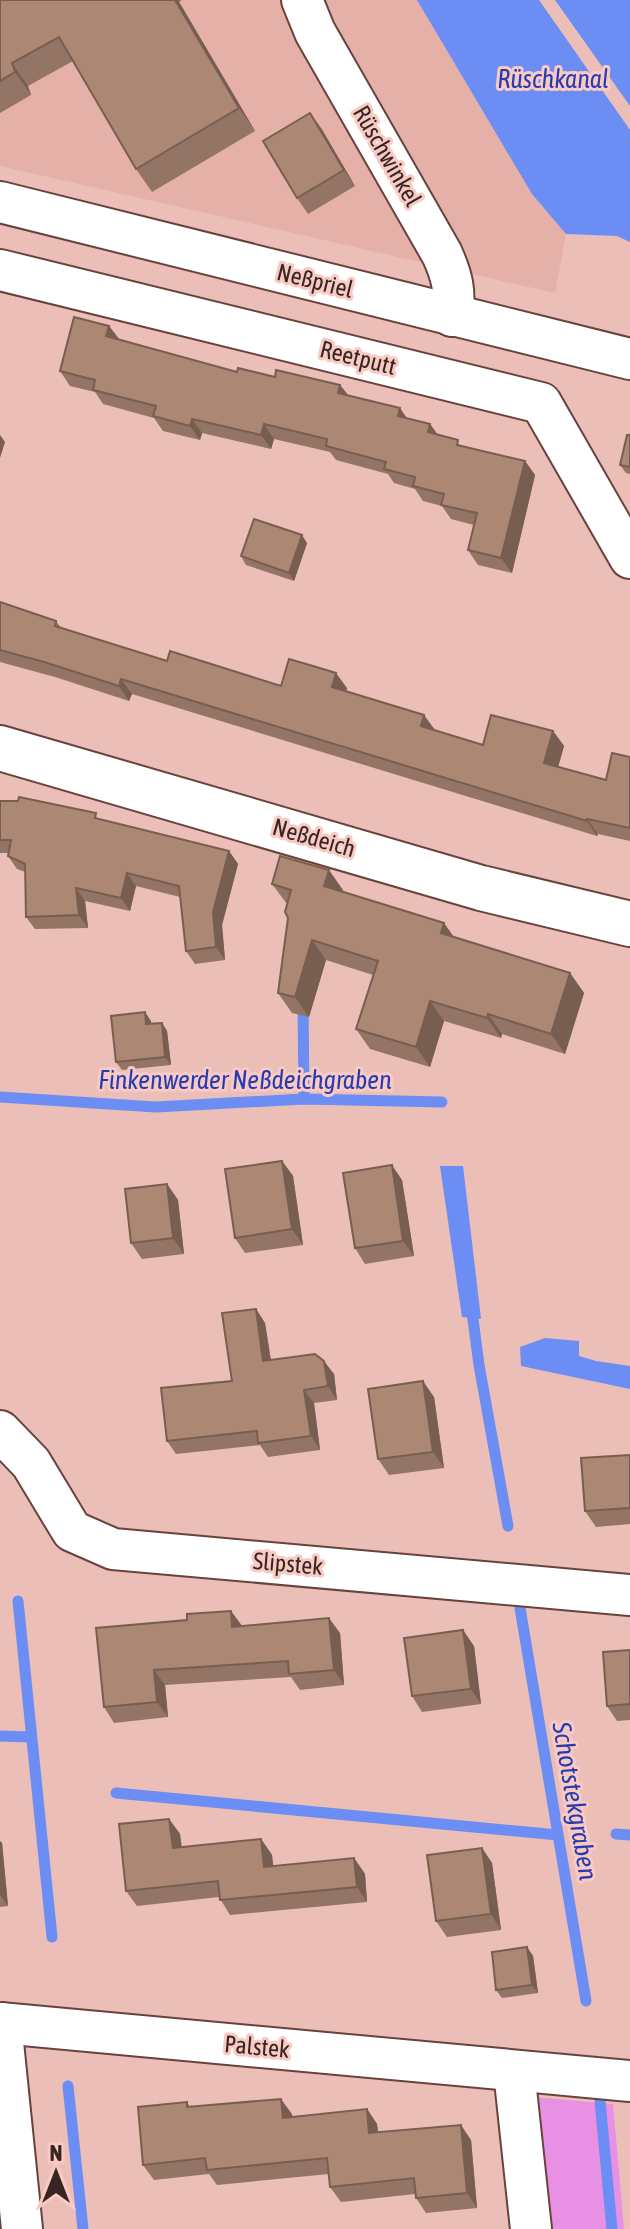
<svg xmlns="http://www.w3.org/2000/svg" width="630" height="2229" font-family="'Asap Condensed',sans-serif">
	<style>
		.built { fill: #e5b0a8 }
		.green { fill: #e890e4 }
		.water { fill: #6c8df4 }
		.pier { fill: #ebbeb7 }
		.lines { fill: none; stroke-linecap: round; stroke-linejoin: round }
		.stream { stroke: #6c8df4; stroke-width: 11 }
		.minor-casing { stroke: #68423d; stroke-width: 44 }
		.tertiary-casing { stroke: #68423d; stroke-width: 48 }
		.minor { stroke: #fff; stroke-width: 40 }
		.tertiary { stroke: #fff; stroke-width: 44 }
		.wall { fill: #947464 }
		.shaded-wall { fill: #785e51 }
		.building { fill: #ac8774; stroke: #785e51; stroke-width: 2 }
		.labels { text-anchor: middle; stroke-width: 6; stroke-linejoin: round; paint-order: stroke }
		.street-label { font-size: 24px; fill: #362523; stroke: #f9cac3 }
		.water-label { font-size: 26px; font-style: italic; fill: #253bb1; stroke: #f9cac3 }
	</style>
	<rect width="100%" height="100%" fill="#ebbeb7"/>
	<polygon class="built" points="0,0 417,0 532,194 566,234 555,293 0,166"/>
	<polygon class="green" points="534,2097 613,2104 624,2229 547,2229"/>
	<g class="water">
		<polygon points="417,0 630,0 630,242 617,236 566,234 532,194"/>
		<polygon points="440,1166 463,1166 481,1319 462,1317"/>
		<polygon points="545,1338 579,1341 579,1356 596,1361 630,1366 630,1389 521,1366 520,1347"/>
	</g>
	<polygon class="pier" points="539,0 555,0 630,106 630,130"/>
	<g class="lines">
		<g class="stream">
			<polyline points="303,1001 304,1099"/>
			<polyline points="0,1097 156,1107 304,1099 442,1102"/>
			<polyline points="471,1304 479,1365 508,1526"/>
			<polyline points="18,1601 52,1937"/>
			<polyline points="520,1608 586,2001"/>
			<polyline points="0,1736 31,1737"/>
			<polyline points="116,1793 558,1835"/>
			<polyline points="616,1834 630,1835"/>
			<polyline points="68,2086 83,2229"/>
			<polyline points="600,2101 612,2229"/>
		</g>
		<g class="minor-casing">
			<g id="minor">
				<path d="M302,0L315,32L442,254C452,276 456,292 452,316"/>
				<polyline points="0,202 630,359"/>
				<polyline points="0,270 541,403 630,558"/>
				<polyline points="0,1431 31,1463 72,1531 113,1549 630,1595"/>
				<polyline points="0,2023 630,2081"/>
				<polyline points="1,2023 22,2229"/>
				<polyline points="514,2071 531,2229"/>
			</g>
		</g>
		<g class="tertiary-casing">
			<polyline id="tertiary" points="0,748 481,888 630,924"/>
		</g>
		<use href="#minor" class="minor"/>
		<use href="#tertiary" class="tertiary"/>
	</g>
	<g class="wall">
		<polygon points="0,0 182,0 179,2 255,131 152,192 136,169 73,61 28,86 31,95 0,113"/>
		<polygon points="321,128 355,186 308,214 297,198"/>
		<polygon points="109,326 119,340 237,372 340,385 348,395 407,418 430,424 437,434 463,446 525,461 535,475 512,573 478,565 468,550 474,525 451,519 442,506 423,501 415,489 394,483 388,474 336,460 330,452 274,439 271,449 202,433 200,440 163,431 154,418 103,404 95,392 70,386 60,371"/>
		<polygon points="630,435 630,474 626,473 620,465"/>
		<polygon points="307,543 294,581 246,565 241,556"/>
		<polygon points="0,602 56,621 61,628 167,661 281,686 347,688 346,691 434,730 483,745 553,731 564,746 558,767 606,780 630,757 630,841 598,834 597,836 132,694 129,701 55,677 0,662"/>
		<polygon points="0,801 100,819 229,851 238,864 222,925 225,960 195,964 186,951 180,897 136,886 130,911 85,901 88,928 35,929 26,917 25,872 17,869 8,856 9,853 0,853"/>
		<polygon points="272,884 343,890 342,892 444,923 453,936 570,973 584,993 565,1054 502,1034 501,1038 444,1021 430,1067 370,1049 356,1029 373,975 326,960 309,1017 292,1013 278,993 288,918 287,904"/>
		<polygon points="151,1021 151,1024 162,1023 167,1031 171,1065 122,1070 116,1062"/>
		<polygon points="282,1161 293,1176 303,1245 245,1253 235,1238"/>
		<polygon points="402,1180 414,1256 365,1264 355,1248"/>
		<polygon points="167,1184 178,1200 184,1254 142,1259 131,1243"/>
		<polygon points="256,1309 265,1323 271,1360 334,1374 337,1400 314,1403 320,1450 268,1457 260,1445 176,1454 167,1441 232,1381"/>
		<polygon points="434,1397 444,1468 389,1475 378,1459"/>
		<polygon points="630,1455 630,1524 596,1527 585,1511"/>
		<polygon points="231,1611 242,1626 340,1633 344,1685 300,1690 291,1677 165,1685 168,1717 114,1723 104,1707 187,1620"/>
		<polygon points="474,1646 481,1704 422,1712 412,1696"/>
		<polygon points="630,1650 630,1720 617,1721 607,1706"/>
		<polygon points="169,1819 180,1834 182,1848 261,1839 272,1855 273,1866 354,1858 365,1874 367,1902 230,1915 219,1897 137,1906 126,1891"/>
		<polygon points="0,1841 2,1843 8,1906 0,1907"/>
		<polygon points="482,1848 492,1863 501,1930 447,1937 436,1921"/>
		<polygon points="527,1947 533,1956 538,1993 502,1998 496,1990"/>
		<polygon points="187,2102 190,2107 292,2114 292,2117 367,2109 377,2124 378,2132 471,2140 477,2208 426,2213 416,2198 415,2194 341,2202 330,2187 329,2174 217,2185 209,2174 154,2180 143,2165"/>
	</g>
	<g class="shaded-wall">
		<polygon points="175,0 178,0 255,131 239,108"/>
		<polygon points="12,63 28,86 31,95 15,72"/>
		<polygon points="310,113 321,128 355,186 344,170"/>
		<polygon points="109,326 120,340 106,336"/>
		<polygon points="340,385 351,399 338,393"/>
		<polygon points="400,408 410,423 398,416"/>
		<polygon points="192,419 202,433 200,440 190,426"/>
		<polygon points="264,424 274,439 271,449 261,435"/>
		<polygon points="430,424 440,438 428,432"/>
		<polygon points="0,435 5,442 0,458"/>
		<polygon points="525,461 535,475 512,573 501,558"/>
		<polygon points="302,535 307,543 294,581 289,573"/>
		<polygon points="336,673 347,688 343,702 332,687"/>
		<polygon points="121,679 132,694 129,701 119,686"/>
		<polygon points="424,715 435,730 421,726"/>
		<polygon points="553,731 564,746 555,778 544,763"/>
		<polygon points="587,819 598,834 597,836 587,821"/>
		<polygon points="229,851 238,864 222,925 225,960 216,947 213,912"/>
		<polygon points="329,870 343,890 338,906 324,886"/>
		<polygon points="127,873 136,886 130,911 121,898"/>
		<polygon points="76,888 85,901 88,928 79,915"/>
		<polygon points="444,923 458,943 441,933"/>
		<polygon points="312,940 326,960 309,1017 295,997"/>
		<polygon points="570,973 584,993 565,1054 551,1034"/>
		<polygon points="430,1001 444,1021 430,1067 416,1047"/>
		<polygon points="145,1012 151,1021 152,1033 146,1024"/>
		<polygon points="488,1014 502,1034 501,1038 487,1018"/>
		<polygon points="162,1023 167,1031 171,1065 165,1057"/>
		<polygon points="282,1161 293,1176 303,1245 292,1229"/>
		<polygon points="392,1165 402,1180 414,1256 403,1241"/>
		<polygon points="167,1184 178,1200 184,1254 173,1238"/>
		<polygon points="256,1309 265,1323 273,1375 263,1361"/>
		<polygon points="324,1361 334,1374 337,1400 328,1386"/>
		<polygon points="423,1381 434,1397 444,1468 433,1452"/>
		<polygon points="304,1390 314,1403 320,1450 311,1436"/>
		<polygon points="231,1611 242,1626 232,1627"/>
		<polygon points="329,1618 340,1633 344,1685 334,1670"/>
		<polygon points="463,1630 474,1646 481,1704 471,1689"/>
		<polygon points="154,1670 165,1685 168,1717 157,1702"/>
		<polygon points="169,1819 180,1834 183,1864 173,1848"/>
		<polygon points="261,1839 272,1855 275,1882 264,1867"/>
		<polygon points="0,1841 2,1843 8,1906 0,1895"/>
		<polygon points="482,1848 492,1863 501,1930 491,1914"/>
		<polygon points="354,1858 365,1874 367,1902 357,1887"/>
		<polygon points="527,1947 533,1956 538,1993 532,1985"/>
		<polygon points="281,2099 292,2114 294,2133 283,2118"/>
		<polygon points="367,2109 377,2124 380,2148 369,2133"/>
		<polygon points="461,2125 471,2140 477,2208 467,2193"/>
	</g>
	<g class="building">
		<polygon points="0,0 175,0 239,108 136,169 59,37 12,63 15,72 0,81"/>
		<polygon points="310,113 344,170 297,198 263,141"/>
		<polygon points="74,317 109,326 106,336 237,372 238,368 275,377 276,370 340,385 338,393 400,408 398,416 430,424 428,432 458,440 457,445 525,461 501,558 468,550 477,513 441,505 444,494 413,486 415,477 384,469 386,462 326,446 327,439 264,424 261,435 192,419 190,426 153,416 156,406 93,390 95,380 60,371"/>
		<polygon points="627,435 630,435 630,467 620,465"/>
		<polygon points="254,519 302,535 289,573 241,556"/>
		<polygon points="0,602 56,621 55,626 167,661 170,651 281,686 289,659 313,666 336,673 332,687 424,715 421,726 483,745 491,715 553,731 544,763 606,780 612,753 630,757 630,828 587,819 587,821 121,679 119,686 44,662 0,650"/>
		<polygon points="19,797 96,813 95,818 229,851 213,912 216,947 186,951 179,886 127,873 121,898 76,888 79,915 26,917 25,864 8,856 11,840 0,840 0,801 18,801"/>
		<polygon points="280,856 329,870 324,886 444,923 441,933 570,973 551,1034 488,1014 487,1018 430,1001 416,1047 356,1029 378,961 312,940 295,997 278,993 288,918 285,912 291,890 272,884"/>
		<polygon points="145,1012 146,1024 162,1023 165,1057 116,1062 111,1016"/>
		<polygon points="282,1161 292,1229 235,1238 225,1169"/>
		<polygon points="392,1165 403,1241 355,1248 343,1173"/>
		<polygon points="167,1184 173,1238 131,1243 125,1189"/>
		<polygon points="256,1309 263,1361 315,1354 324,1361 328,1386 304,1390 311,1436 258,1443 257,1431 167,1441 161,1388 232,1381 222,1313"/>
		<polygon points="423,1381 433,1452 378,1459 368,1389"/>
		<polygon points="630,1455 630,1508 585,1511 581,1458"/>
		<polygon points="231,1611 232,1627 329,1618 334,1670 289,1674 288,1661 154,1670 157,1702 104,1707 96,1628 187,1620 187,1614"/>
		<polygon points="463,1630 471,1689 412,1696 404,1638"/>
		<polygon points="630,1650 630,1704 607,1706 603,1652"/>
		<polygon points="169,1819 173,1848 261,1839 264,1867 354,1858 357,1887 220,1900 218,1881 126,1891 119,1824"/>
		<polygon points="482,1848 491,1914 436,1921 427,1855"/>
		<polygon points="527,1947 532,1985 496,1990 492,1952"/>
		<polygon points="281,2099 283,2118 367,2109 369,2133 461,2125 467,2193 416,2198 414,2178 330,2187 327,2158 207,2170 205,2158 143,2165 138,2107 187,2102 187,2107"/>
	</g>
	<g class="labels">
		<g class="street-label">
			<text transform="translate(387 156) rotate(60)" y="8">Rüschwinkel</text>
			<text transform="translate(315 281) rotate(14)" y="8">Neßpriel</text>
			<text transform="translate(358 358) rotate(14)" y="8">Reetputt</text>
			<text transform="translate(314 838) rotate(16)" y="8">Neßdeich</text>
			<text transform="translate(288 1564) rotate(5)" y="8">Slipstek</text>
			<text transform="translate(257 2047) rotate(5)" y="8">Palstek</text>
		</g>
		<g class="water-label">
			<text x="553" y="88">Rüschkanal</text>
			<text x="245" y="1089">Finkenwerder Neßdeichgraben</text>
			<text transform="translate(575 1801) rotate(80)" y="9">Schotstekgraben</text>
		</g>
	</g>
	<g transform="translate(56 2173)" stroke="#f9cac3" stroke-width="6" paint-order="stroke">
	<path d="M0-6L14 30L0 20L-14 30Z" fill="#362523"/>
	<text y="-12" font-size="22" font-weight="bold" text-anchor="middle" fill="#362523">N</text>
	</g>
</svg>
